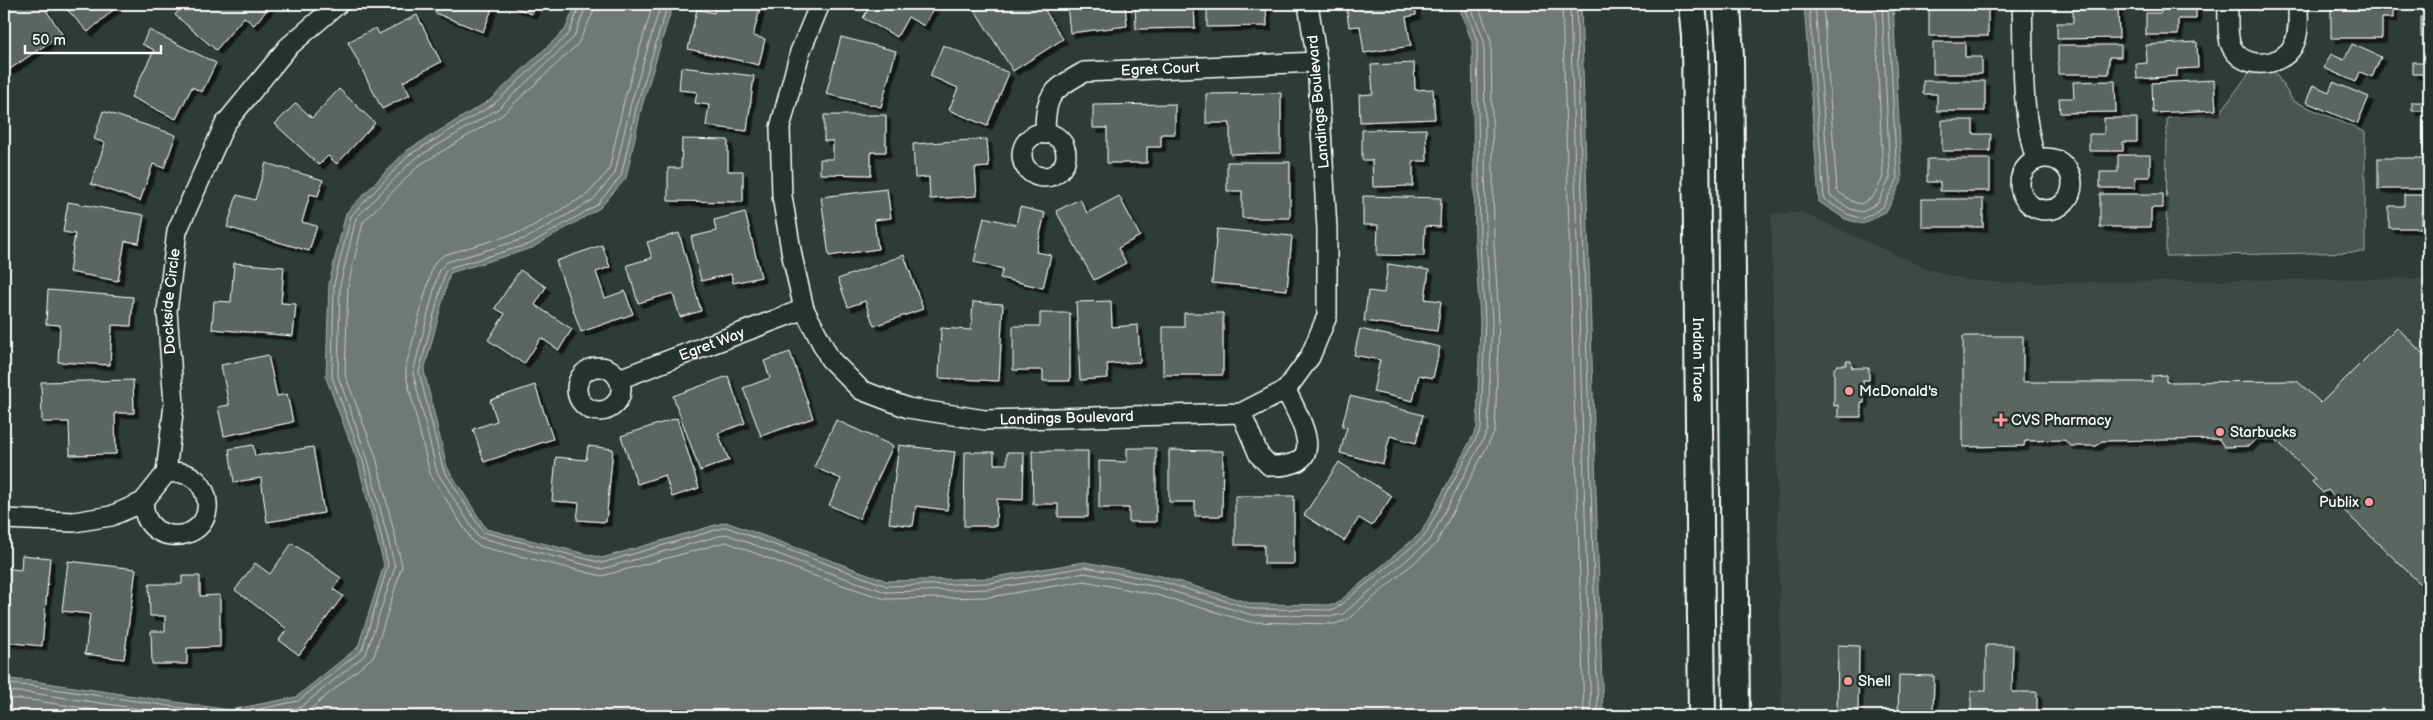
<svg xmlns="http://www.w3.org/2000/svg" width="2433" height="720" font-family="'Balsamiq Sans',sans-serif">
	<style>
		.built { fill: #3c4842 }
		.green { fill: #4a544f; stroke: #a4aaa7 }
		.water { fill: #707975; stroke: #a9afac }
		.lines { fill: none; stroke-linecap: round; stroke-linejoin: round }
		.shore { stroke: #c6c9c8; stroke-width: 1 }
		.building { fill: #5b6661; stroke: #fff; filter: url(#shadow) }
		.street-casing { stroke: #fff; stroke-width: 22 }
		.secondary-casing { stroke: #fff; stroke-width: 30 }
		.street { stroke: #26332d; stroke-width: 19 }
		.secondary { stroke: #26332d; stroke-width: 26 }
		.poi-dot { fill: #ff9aa2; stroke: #26332d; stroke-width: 2 }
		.labels { text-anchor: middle; stroke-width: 5; stroke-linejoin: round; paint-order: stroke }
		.street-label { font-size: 15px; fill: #fff; stroke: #26332d }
		.poi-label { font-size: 15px; fill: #fff; stroke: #26332d; text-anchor: start }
	</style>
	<defs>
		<filter id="shadow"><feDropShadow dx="4.5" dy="4.5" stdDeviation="0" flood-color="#0009"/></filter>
	</defs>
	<rect width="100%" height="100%" fill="#2f3b35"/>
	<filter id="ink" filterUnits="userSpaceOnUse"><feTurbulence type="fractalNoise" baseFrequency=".02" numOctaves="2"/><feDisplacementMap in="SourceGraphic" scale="10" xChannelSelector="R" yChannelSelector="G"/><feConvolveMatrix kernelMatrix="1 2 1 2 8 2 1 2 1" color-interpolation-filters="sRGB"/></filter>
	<g filter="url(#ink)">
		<polygon class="built" points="1801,212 1928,269 1967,280 2008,283 2429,278 2429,716 1782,716 1771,214"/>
		<polygon class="green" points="2256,63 2269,63 2293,101 2365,132 2365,252 2166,256 2167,118 2221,112"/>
		<g class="water">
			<polygon points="576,4 673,4 642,106 626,178 600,208 532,248 450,273 424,371 447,467 486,529 602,558 726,522 887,581 989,578 1084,562 1161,576 1253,604 1335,605 1421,533 1477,428 1480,320 1475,243 1472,42 1458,4 1581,4 1603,716 4,716 4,679 33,681 230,710 296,697 358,647 384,565 358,463 326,378 329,283 346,213 406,151 490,100 565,30"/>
			<polygon points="1804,4 1893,4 1902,181 1887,211 1863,224 1845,219 1819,202"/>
		</g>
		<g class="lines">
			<g class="shore">
				<polyline points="653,4 624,101 609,170 588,194 524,231 444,255 436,261 432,268 406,366 406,375 430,474 473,542 482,547 602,576 726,542 809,574 885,599 990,597 1084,581 1157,595 1250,622 1334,624 1347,620 1436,544 1495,431 1499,320 1494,242 1491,41 1478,4"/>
				<polyline points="661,4 631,103 615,173 593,200 527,238 447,262 439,270 413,373 437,472 478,537 602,569 726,534 812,567 886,592 990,589 1085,573 1158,587 1252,615 1334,616 1343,614 1430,540 1488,430 1492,320 1486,242 1484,41 1470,4"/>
				<polyline points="668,4 637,105 621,176 597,205 530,244 449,268 445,272 419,372 443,469 483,532 602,563 726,527 887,586 989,583 1085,567 1160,581 1253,609 1334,610 1424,537 1481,429 1485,320 1480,242 1477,41 1464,4"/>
				<polyline points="1562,4 1584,716"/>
				<polyline points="1570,4 1591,716"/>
				<polyline points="1576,4 1598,716"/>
				<polyline points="1809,4 1824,199 1847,214 1863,219 1883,207 1897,180 1888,4"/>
				<polyline points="1815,4 1830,195 1850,209 1862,212 1878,203 1890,178 1882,4"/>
				<polyline points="1823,4 1837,191 1853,202 1861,204 1873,197 1883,177 1875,4"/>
				<polyline points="4,684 33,686 231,715 298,701 362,650 388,565 363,461 332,377 334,284 351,216 409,155 494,104 569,34 580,4"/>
				<polyline points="4,691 32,693 188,716"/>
				<polyline points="4,698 31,700 135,716"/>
				<polyline points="257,716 301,707 366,654 395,567 368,460 338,376 340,285 356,218 413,160 498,109 574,37 587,4"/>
				<polyline points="295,716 307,712 374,656 402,566 376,457 345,375 348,286 363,222 418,166 502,115 578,44 593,13 594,4"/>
			</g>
		</g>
		<g class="building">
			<polygon points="4,4 42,4 62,34 4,73"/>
			<polygon points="62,4 120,4 88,32"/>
			<polygon points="184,4 272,4 254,25 244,17 216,50 175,15"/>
			<polygon points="439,4 494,4 483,32 435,13"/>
			<polygon points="506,4 536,4 532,14"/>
			<polygon points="716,4 738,4 760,9 753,36 765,39 759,65 688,49 697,9 714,13"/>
			<polygon points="871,4 936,4 924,26 908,17 897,37 863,18"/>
			<polygon points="977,4 1041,4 1063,39 1013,71 973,7"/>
			<polygon points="1067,4 1125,4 1127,26 1070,33"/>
			<polygon points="1135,4 1194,4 1195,28 1136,29"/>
			<polygon points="1207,4 1266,4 1267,26 1207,27"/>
			<polygon points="1346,4 1415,4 1416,15 1406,17 1411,46 1364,53 1360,26 1349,27"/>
			<polygon points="2161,4 2196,4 2196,19 2178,19 2178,35 2146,35 2146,13 2161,13"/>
			<rect x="1929" y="6" width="59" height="30"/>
			<polygon points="2331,6 2393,6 2393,18 2382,18 2382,38 2331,38"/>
			<polygon points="2073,7 2118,7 2119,38 2057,39 2057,23 2073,23"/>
			<polygon points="417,15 441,62 403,82 410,95 382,109 348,42 376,28 379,34"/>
			<rect x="2421" y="17" width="8" height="20"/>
			<polygon points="149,30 216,63 202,92 192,87 176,119 131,97 154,50 142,44"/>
			<polygon points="841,37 896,51 881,107 826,94"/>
			<polygon points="1933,42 1965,42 1965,57 1982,57 1982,74 1933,74"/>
			<polygon points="2197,42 2198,68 2177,69 2177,76 2137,79 2136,64 2147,63 2146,45"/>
			<polygon points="2425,43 2429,43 2429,74 2413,74 2413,62 2425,62"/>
			<polygon points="2352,44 2381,57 2372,77 2360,72 2356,82 2324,68 2331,54 2344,60"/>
			<polygon points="943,45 1009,73 987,126 949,110 958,88 930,76"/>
			<polygon points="2058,45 2121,45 2121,57 2109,57 2109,74 2058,74"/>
			<polygon points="1414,63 1415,90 1433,89 1435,119 1360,122 1359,95 1373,94 1371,65"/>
			<polygon points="681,67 754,76 747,131 706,126 709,105 695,103 697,92 679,90"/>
			<polygon points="2214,80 2216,110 2153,113 2152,83"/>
			<polygon points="1923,81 1985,81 1985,111 1937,111 1937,94 1923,94"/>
			<polygon points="2115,81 2116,112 2060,113 2059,98 2074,98 2073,82"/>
			<polygon points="2424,81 2429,81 2429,111 2412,111 2412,102 2424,102"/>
			<polygon points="2333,82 2369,97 2357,124 2306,102 2313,85 2329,92"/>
			<polygon points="339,89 375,123 337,164 328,156 319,165 275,124 296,103 312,118"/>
			<polygon points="1281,93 1281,153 1230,154 1230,123 1206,123 1206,94"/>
			<polygon points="1175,104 1175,134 1161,134 1161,147 1147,147 1147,163 1107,163 1107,128 1093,128 1093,105"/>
			<polygon points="103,111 176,135 164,168 153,164 140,201 91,184 105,143 94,139"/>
			<polygon points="824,115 886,115 886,152 871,152 871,175 820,174 820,159 833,159 833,141 824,141"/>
			<polygon points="2104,118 2137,118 2137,142 2123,142 2123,151 2089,151 2089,134 2104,134"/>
			<polygon points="1942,120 1973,120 1973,134 1991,134 1990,151 1942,151"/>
			<rect x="2423" y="120" width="6" height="29"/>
			<polygon points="1426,129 1427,161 1413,161 1413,186 1373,187 1372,160 1362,160 1362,130"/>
			<polygon points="682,139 728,140 728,171 743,171 743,202 668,201 668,168 681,168"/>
			<polygon points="987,139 989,167 975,168 977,196 930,199 929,177 915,178 913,144"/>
			<polygon points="2118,155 2150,155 2150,177 2135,177 2135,188 2100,188 2100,172 2118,172"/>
			<rect x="2378" y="158" width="51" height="31"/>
			<polygon points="1927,159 1990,159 1990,191 1940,191 1940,182 1927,182"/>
			<polygon points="1227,162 1290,162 1290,218 1242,218 1242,191 1227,191"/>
			<polygon points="266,163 323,180 318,196 310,194 302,222 317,226 309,251 227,227 237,195 255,200"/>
			<polygon points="887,189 891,218 874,220 878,249 829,256 821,197"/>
			<polygon points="2100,194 2163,194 2163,208 2151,208 2151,227 2100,227"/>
			<polygon points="2404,195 2429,195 2429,212 2422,212 2422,228 2389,228 2389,206 2404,206"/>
			<polygon points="1119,196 1140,236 1118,248 1126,263 1094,280 1056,211 1080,199 1087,213"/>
			<polygon points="1363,196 1441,198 1440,227 1425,226 1424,256 1377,255 1378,225 1363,225"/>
			<rect x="1922" y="199" width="61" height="28"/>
			<polygon points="68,202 144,215 139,243 125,241 118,281 69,272 75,234 63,232"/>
			<polygon points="1020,207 1045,213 1036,252 1051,255 1043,288 1000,278 1003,269 974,262 984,217 1016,225"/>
			<polygon points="745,212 761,277 733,283 731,274 701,281 691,237 716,231 714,220"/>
			<polygon points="1217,229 1292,236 1287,290 1212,283"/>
			<polygon points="679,233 701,311 680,317 673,293 638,303 627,265 652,258 647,242"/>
			<polygon points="602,245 610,267 596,272 605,298 625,291 633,314 581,332 556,261"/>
			<polygon points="904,255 923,309 874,326 865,301 848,307 838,279"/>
			<polygon points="234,263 284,267 281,303 296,304 293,336 212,329 214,301 231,302"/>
			<polygon points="1388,264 1429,270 1425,299 1441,301 1437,331 1364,321 1368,291 1384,293"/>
			<polygon points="520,270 546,287 535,305 572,329 559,350 541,338 524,364 488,340 505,314 495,308"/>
			<polygon points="48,290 133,297 131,326 112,325 110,365 58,362 60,325 46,324"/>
			<polygon points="1111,301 1112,327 1138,325 1140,362 1107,364 1108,378 1080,380 1076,302"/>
			<polygon points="973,302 1003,304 999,381 939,378 941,328 971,330"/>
			<polygon points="1040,313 1070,313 1070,381 1043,381 1043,370 1013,370 1013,326 1040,326"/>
			<polygon points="1184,313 1223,313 1223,375 1163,375 1163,327 1184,327"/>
			<polygon points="2397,327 2429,360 2429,592 2334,501 2337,500 2328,490 2323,493 2312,482 2315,479 2275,439 2256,439 2249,446 2224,447 2219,439 2102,441 2097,446 2071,446 2064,440 2025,441 2024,446 1963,447 1963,336 2023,336 2023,382 2152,382 2152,376 2166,375 2166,382 2297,381 2321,403"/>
			<polygon points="1360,329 1440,347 1433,378 1419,375 1413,401 1373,392 1380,360 1354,355"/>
			<polygon points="790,352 813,418 761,436 743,388 770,378 764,361"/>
			<polygon points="268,355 277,396 287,394 293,422 224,436 218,407 229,405 221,365"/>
			<polygon points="1846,361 1851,361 1852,368 1869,368 1869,380 1863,380 1864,403 1861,403 1861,417 1838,417 1838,405 1834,406 1834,369 1837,365 1846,365"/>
			<polygon points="728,376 745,423 718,433 729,460 700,471 673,396"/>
			<polygon points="133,380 134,413 115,413 116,454 70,455 69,422 42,422 41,382"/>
			<polygon points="535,385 553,439 484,462 473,429 497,421 490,400"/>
			<polygon points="1350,396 1423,415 1416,443 1390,436 1383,464 1340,453 1347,427 1342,426"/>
			<polygon points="677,418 699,488 672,497 665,475 637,484 621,436"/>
			<polygon points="836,420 893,446 859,519 829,505 841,479 814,467"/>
			<polygon points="253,445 255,456 313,447 324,513 267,522 261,478 234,482 229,449"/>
			<polygon points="899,445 955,452 947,510 916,506 913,526 889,523"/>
			<polygon points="588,446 613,449 606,522 577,520 579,503 552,501 556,457 586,460"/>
			<polygon points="1127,448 1156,448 1156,522 1129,522 1129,508 1099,508 1099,461 1127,462"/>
			<polygon points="1169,450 1223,451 1222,516 1195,516 1195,502 1169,502"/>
			<polygon points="1032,451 1088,451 1088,517 1058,517 1058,504 1033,504"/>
			<polygon points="965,452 994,452 994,464 1007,464 1007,452 1024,452 1023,500 997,499 996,526 964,526"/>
			<polygon points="1339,462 1392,496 1372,526 1359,518 1344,541 1304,515"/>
			<polygon points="1235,496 1294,496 1294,564 1264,564 1264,545 1235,545"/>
			<polygon points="292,543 341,578 333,589 343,596 299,655 279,640 287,629 235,590 255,563 270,574"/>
			<polygon points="22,555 50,558 42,646 4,642 4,568 21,570"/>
			<polygon points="68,561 136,569 124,659 85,654 90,614 62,611"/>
			<polygon points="182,576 200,576 200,596 220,595 220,647 187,648 187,664 152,664 151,631 165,631 165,616 150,616 149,584 182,584"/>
			<polygon points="1838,645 1859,646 1858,716 1837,716"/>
			<polygon points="1986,645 2013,645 2012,692 2037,692 2037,716 1971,716 1971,691 1986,691"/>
			<polygon points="1899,675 1934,676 1933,716 1898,716"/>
		</g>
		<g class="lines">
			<g class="street-casing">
				<g id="street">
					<path id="s1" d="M820,4L800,52L780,128L782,196L792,256L804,309L830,359L861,390L908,408L985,420L1241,413L1286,390L1310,357L1327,316V229L1317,62L1308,4"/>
					<path d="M2022,4C2024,55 2020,110 2036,160"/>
					<path d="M2228,4C2228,16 2227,31 2230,43C2239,70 2280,69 2293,46C2300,34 2298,17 2298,4"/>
					<circle cx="1044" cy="155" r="22"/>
					<path id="s2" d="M1045,134C1045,94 1051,91 1084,72L1317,62"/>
					<circle cx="2046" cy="184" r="26"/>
					<circle cx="599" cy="389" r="22"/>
					<path id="s3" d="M619,379L804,309"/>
					<path d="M1241,413L1259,455L1270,466C1331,468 1301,422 1286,390"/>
					<path d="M143,502C144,507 144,513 146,517C155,539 187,541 201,524C215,506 204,476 181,473C177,472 171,473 166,473"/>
					<path id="s4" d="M4,519L74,522L111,516L143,502L166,473L174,404L167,311L177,231L225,124L288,47L338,4"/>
				</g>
			</g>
			<g class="secondary-casing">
				<g id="secondary">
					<path id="s5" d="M1692,4L1695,36L1702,716"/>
					<polyline points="1727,4 1730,57 1736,716"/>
				</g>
			</g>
			<use href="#street" class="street"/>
			<use href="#secondary" class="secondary"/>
		</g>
	</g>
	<g class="poi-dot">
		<circle cx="1849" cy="391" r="5"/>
		<path d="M1998.5 412.5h5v5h5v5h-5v5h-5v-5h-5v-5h5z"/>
		<circle cx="2220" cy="432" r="5"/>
		<circle cx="2369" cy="502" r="5"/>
		<circle cx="1848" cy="681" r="5"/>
	</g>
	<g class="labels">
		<g class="street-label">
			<text dy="5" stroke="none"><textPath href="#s2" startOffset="156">Egret Court</textPath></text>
			<text transform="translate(1318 102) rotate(-95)" y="5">Landings Boulevard</text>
			<text dy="5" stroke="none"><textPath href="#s4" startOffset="352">Dockside Circle</textPath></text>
			<text dy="5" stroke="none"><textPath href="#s3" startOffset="99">Egret Way</textPath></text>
			<text dy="5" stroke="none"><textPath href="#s5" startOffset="356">Indian Trace</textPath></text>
			<text dy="5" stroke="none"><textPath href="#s1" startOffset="624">Landings Boulevard</textPath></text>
		</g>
		<g class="poi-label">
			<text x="1859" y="396">McDonald's</text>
			<text x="2011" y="425">CVS Pharmacy</text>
			<text x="2230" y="437">Starbucks</text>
			<text x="2359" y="507" text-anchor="end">Publix</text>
			<text x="1858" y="686">Shell</text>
		</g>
	</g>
	<rect width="2433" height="720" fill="none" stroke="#26332d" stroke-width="20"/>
	<rect x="10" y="10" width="2413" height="700" fill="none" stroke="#fff" stroke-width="2" filter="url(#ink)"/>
	<path d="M25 45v8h136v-8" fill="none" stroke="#ffffff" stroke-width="2.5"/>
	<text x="32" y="45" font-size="15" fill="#ffffff" stroke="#26332d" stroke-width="4" paint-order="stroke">50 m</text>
</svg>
